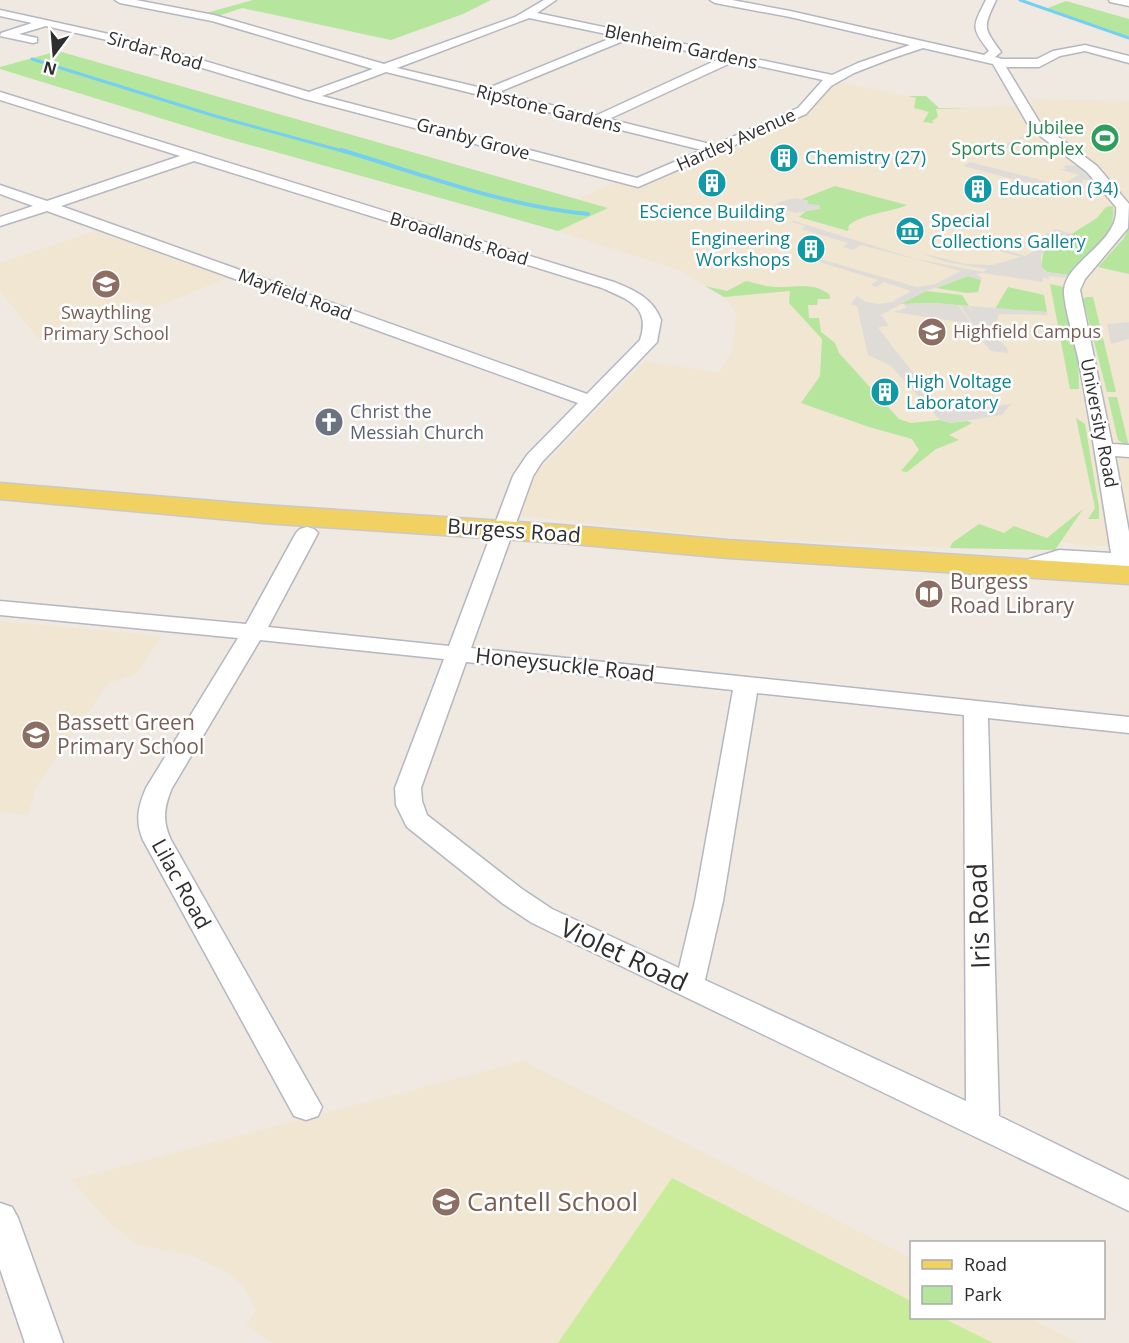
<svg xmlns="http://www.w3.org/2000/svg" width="1129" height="1343" font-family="'Open Sans',sans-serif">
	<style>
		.education { fill: #f0e6d1 }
		.green { fill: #b6e59e }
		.pitch { fill: #c9ec9a }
		.plaza { fill: #dfdcd8 }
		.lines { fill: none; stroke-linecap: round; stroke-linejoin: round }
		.stream-far1 { stroke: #75cff0; stroke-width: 3 }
		.stream { stroke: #75cff0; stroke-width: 4 }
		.street-casing { stroke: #b4b7c1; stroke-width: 3 }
		.primary-casing { stroke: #c9c9c9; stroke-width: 3 }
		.street { fill: #fff; fill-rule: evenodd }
		.primary { fill: #f2d163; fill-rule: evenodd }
		.labels { text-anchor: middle; stroke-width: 5; stroke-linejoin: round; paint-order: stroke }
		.far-street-label { font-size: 18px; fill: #2e2e2e; stroke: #fff }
		.far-leisure-label { font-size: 18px; fill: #27864d; stroke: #fff; text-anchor: end }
		.far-culture-label { font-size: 18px; fill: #0d838f; stroke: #fff; text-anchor: start }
		.far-education-label { font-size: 18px; fill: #785e54; stroke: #fff }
		.far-worship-label { font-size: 18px; fill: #5b616d; stroke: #fff; text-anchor: start }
		.street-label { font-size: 21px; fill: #2e2e2e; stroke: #fff }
		.education-label { font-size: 21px; fill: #785e54; stroke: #fff; text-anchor: start }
		.near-street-label { font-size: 26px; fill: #2e2e2e; stroke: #fff }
		.near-education-label { font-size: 26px; fill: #785e54; stroke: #fff; text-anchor: start }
	</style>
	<rect width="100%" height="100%" fill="#efe9e1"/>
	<g class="education">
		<polygon points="841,83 914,97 926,96 939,108 1034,105 1031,99 1129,101 1129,545 1085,546 1062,541 1055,550 949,548 739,538 521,516 536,473 645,361 719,373 732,351 737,313 724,297 681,271 558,231 607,208 578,199 619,181 644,187 805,114 819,102 828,90"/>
		<polygon points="96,231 227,278 154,308 134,301 39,339 0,291 0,263"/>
		<polygon points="0,621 162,636 136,674 108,683 36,787 28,815 0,812"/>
		<polygon points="523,1061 911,1258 912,1318 1029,1318 1079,1343 272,1343 246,1325 257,1311 244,1288 230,1274 191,1255 137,1245 111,1224 71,1180"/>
	</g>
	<g class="green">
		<polygon points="253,0 491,0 463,14 391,40 242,8 218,16 206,13"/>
		<polygon points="1066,1 1129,19 1129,38 1047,10 1048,8"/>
		<polygon points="58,51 608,208 558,231 225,138 0,69 0,67"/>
		<polygon points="908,96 926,96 939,108 970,108 936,109 938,117 932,121 934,123 923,122 929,112 914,108 916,98"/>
		<path d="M835,186L907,205C889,213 864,213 849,225L848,231L799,217L806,211L801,209L808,201L802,199Z"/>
		<path d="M1113,206C1117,236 1088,256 1068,275L1047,272L1041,266L1044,251L1097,218L1106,207Z"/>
		<polygon points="1129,228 1129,274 1098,267 1124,238"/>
		<polygon points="968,276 981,280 978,292 967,293 936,288"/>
		<path d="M746,281C758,284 772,288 784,287C802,287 814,283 830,295V299H818L817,305H808L809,318H819L821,332L835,343L839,353L899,419L911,423L940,420L951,423L967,421L972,423L949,435L959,440L936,449L907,472L901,471L919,450L912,439L869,427L801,403L820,376L822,339L789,303L790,291L724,297L705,286L727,291Z"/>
		<polygon points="1050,284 1064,287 1078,359 1079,389 1070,389"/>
		<polygon points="1008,287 1044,295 1047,312 995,309"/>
		<polygon points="926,291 962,295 969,306 935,303 899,304"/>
		<polygon points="1086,297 1093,297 1116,392 1107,392 1083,299"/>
		<polygon points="1108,397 1117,397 1129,447 1118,440"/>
		<polygon points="1076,418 1085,424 1099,508 1099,519 1088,519 1095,508"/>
		<polygon points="1083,509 1055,550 950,548 952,543 979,524 1004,533 1014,526 1047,538"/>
	</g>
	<polygon class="pitch" points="672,1178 911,1301 912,1318 943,1318 993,1343 558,1343"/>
	<g class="plaza">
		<polygon points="1028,134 1040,135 1092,175 1106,192 1102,193 1092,180 1082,180 1081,189 1084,194 1070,194 963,166 970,162 1060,185 1079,175 1059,169 1068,169 1063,167 1066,165 1077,166 1064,155 1053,153 1058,153 1056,149 1038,136 1028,135 1011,143 1014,147 991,148 1009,154 1007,155 988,147 991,144 1006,144"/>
		<polygon points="795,198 805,200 809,204 819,205 821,209 796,213 786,210 776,203"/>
		<polygon points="794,221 916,259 983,272 987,269 946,262 921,253 965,264 992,265 1021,257 992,249 988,251 980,249 990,245 1025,256 1040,248 1028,244 1039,239 1044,240 1050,237 1045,235 1055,229 1073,234 1044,251 1041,257 1041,266 1046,272 1068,275 1066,278 1048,276 1049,279 1043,278 1043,282 983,273 976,274 982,278 981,280 968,276 926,291 879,316 882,316 889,326 879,327 879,329 928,392 945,409 968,409 1011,404 1002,415 951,423 940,420 891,366 868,355 857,306 851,304 857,296 866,302 879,304 892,302 911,291 884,282 876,287 871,285 878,280 810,259 813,257 917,287 935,284 961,271 861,245 853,250 843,247 848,243 801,229 806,226 791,222"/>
		<polygon points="935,303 958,305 982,337 960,305 967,306 973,311 969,306 1047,312 1048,315 999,314 994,334 1007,348 1008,353 991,351 966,323 893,312 906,308 904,304"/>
		<polygon points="1129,322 1129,339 1111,344 1107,324"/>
	</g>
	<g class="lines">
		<g class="stream-far1">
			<polyline points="1020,0 1129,38"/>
			<polyline points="32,59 215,116 346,152"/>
		</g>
		<path class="stream" d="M341,150C422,174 504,206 588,214"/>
		<g class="street-casing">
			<g id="street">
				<path d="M115,0H136L214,15L384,64L515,17L544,0H556L537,13L832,75L858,63L910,45L790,17L715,3L710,0H732L790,11L984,55L989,51C970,27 973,26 986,0H996C983,28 983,27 1001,52L995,57L1002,59H1037L1053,51L1085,45L1129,56V63L1085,51L1060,56L1039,67H1006L1040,123L1097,166L1129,204L1128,228L1085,279L1080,290L1112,444L1129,445V457L1115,456L1129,532V581L1118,580L1113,566L1061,564L1028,574L1020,572L1017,567L1020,562L1059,550L1111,553C1101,489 1091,426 1079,362C1076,347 1063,303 1064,290C1066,261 1120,242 1116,207L1087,172L1030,128L993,64L923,48L890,59L854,73L831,86L806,114L638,187L305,99L120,43L46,26L19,34L37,38V42L33,43L0,36L1,33L32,23L0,16V10L127,38L309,92L373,69L212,21L120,3ZM529,18L616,36L486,89L397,68ZM628,39L721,58L595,116L499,92ZM735,61L823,80L798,108L714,145L609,119ZM386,72L702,150L637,178L322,96Z"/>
				<polygon points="1109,0 1129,0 1129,6 1110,2"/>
				<path d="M0,92L614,282C634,290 653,298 661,320L657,342L542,462L533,476L471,648L1129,717V733L988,718L999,1116L1129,1180V1211L532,923L502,903L407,827L396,805L395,788L444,659L260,640L172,788C164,807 162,821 171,840L322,1107L318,1116L306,1120L294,1116L143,840C135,821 138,807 146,788L238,638L0,615V601L246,624L296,533L300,529L307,527L314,529L318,533L268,627L449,646L513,476L527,455L578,403L47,211L0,226V217L33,206L0,194V185L47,201L180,156L0,100ZM194,161L602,288C629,300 651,307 640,340L587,394L61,206ZM466,662L733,690L695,901L679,968L552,909L522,889L427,815L422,801L421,788ZM757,693L964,715L966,1101L705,980L723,901Z"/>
				<polygon points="0,1203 12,1207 18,1218 63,1343 25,1343 0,1269"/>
			</g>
		</g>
		<g class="primary-casing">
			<polygon id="primary" points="0,483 263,505 561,525 728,540 1129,566 1129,584 728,558 561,543 263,523 0,499"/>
		</g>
		<use href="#street" class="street"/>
		<use href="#primary" class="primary"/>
	</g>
	<defs>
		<g id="stadium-disc" transform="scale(1.5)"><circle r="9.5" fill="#2e9e5b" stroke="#fff"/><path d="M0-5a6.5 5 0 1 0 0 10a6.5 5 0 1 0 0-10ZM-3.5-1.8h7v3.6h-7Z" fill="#fff"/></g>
		<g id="building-disc" transform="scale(1.5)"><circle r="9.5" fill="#0f9aa8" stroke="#fff"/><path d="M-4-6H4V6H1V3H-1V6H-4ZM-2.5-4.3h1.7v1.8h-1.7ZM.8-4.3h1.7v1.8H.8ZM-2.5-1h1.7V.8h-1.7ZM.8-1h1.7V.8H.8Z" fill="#fff"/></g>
		<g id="museum-disc" transform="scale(1.5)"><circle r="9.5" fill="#0f9aa8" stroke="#fff"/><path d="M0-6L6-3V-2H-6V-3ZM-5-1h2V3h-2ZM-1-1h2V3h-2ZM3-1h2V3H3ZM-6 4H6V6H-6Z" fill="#fff"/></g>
		<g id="school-disc" transform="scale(1.5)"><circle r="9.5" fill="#8d6e63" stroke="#fff"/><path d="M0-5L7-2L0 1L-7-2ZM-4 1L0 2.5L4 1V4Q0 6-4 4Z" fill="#fff"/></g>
		<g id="university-disc" transform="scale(1.5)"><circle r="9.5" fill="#8d6e63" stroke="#fff"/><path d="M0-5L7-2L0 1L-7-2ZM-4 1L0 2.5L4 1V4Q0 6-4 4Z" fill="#fff"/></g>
		<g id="church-disc" transform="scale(1.5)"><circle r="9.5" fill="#6b7280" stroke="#fff"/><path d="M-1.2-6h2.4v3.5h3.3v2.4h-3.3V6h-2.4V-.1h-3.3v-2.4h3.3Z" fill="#fff"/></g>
		<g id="library-disc" transform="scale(1.5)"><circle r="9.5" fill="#8d6e63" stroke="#fff"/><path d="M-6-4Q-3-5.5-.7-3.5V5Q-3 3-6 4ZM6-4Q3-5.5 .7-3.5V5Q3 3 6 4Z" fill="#fff"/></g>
	</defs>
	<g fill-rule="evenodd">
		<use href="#stadium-disc" x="1105" y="138"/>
		<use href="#building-disc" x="784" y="158"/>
		<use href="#building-disc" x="712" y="183"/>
		<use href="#building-disc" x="978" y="189"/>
		<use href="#museum-disc" x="910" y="231"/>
		<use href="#building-disc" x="811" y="249"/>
		<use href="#school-disc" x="106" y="284"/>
		<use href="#university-disc" x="932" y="332"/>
		<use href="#building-disc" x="885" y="392"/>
		<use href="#church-disc" x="329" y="422"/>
		<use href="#library-disc" x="929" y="594"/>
		<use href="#school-disc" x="36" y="735"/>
		<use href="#school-disc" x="446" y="1202"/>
	</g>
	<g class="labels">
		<g class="far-street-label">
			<text transform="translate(681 47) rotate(12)" y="6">Blenheim Gardens</text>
			<text transform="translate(155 51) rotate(16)" y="6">Sirdar Road</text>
			<text transform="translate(549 109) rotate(14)" y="6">Ripstone Gardens</text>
			<text transform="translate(473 139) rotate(15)" y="6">Granby Grove</text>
			<text transform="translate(736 140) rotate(-24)" y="6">Hartley Avenue</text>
			<text transform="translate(459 239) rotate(17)" y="6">Broadlands Road</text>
			<text transform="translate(295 295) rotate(20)" y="6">Mayfield Road</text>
			<text transform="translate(1099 423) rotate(79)" y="6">University Road</text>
		</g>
		<g class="far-leisure-label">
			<text x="1084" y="134">Jubilee<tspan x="1084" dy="21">Sports Complex</tspan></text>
		</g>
		<g class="far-culture-label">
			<text x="805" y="164">Chemistry (27)</text>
			<text x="999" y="195">Education (34)</text>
			<text x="712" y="218" text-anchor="middle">EScience Building</text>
			<text x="931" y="227">Special<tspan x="931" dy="21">Collections Gallery</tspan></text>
			<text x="790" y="245" text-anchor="end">Engineering<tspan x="790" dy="21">Workshops</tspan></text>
			<text x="906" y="388">High Voltage<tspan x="906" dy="21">Laboratory</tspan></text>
		</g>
		<g class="far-education-label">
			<text x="106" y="319">Swaythling<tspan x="106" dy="21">Primary School</tspan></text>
			<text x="953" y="338" text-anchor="start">Highfield Campus</text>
		</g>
		<g class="far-worship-label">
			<text x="350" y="418">Christ the<tspan x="350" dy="21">Messiah Church</tspan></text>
		</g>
		<g class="street-label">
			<text transform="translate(514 531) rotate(4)" y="7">Burgess Road</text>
			<text transform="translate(565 665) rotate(6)" y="7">Honeysuckle Road</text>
			<text transform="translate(181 884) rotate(61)" y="7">Lilac Road</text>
		</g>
		<g class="education-label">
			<text x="950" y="589">Burgess<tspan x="950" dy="24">Road Library</tspan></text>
			<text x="57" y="730">Bassett Green<tspan x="57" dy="24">Primary School</tspan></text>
		</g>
		<g class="near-street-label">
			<text transform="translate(979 916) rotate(-92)" y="9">Iris Road</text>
			<text transform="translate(624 955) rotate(25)" y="9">Violet Road</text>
		</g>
		<g class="near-education-label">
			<text x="467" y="1211">Cantell School</text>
		</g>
	</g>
	<rect x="910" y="1241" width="195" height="78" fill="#ffffff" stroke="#ababab" stroke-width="1.5"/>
	<rect x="922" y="1260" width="30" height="9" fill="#f2d163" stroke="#ababab" stroke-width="1.5"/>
	<text x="964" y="1271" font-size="18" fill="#2e2e2e">Road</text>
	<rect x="922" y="1286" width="30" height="18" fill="#b6e59e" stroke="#ababab" stroke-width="1.5"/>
	<text x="964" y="1301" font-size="18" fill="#2e2e2e">Park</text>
	<g transform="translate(54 54) rotate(196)" stroke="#ffffff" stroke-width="4.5" paint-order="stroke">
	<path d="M0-4.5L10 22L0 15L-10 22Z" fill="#2e2e2e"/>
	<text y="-9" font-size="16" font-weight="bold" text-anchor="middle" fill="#2e2e2e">N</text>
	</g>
</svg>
